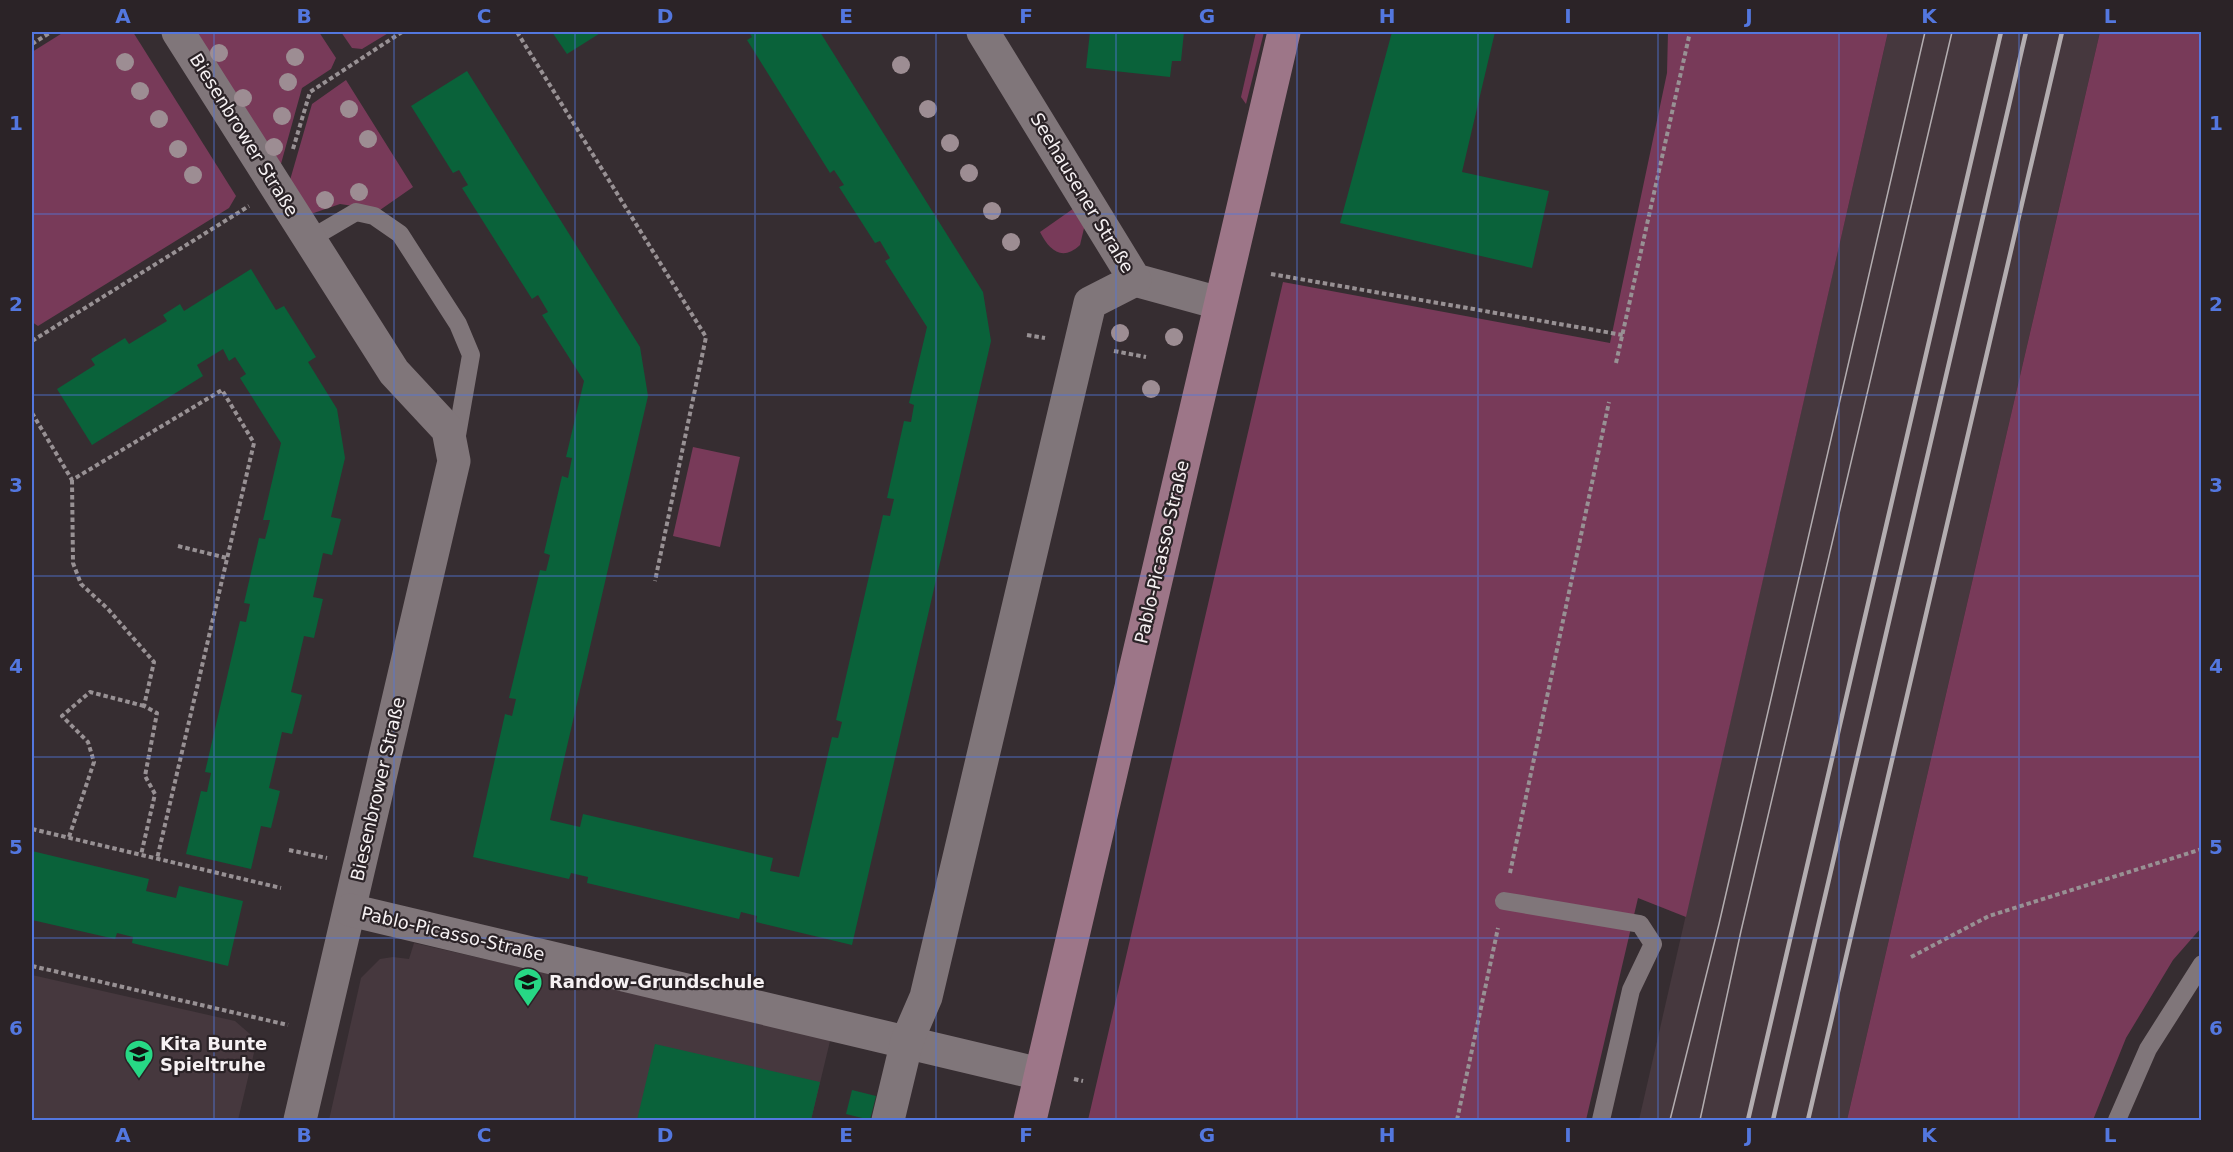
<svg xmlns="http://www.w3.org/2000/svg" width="2233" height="1152" font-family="'DejaVu Sans',sans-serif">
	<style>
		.built { fill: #46383e }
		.green { fill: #783a59 }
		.building { fill: #0a623a }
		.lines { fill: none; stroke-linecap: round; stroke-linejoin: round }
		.path { stroke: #989194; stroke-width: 4; stroke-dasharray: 4.5 3; stroke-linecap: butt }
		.service { stroke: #80767a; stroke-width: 18 }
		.minor { stroke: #80767a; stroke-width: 33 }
		.secondary { stroke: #9d7688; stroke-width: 33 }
		.tram { stroke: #b3adb0; stroke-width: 1.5 }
		.rail { stroke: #b3adb0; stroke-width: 4.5 }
		.tree { fill: #9d8d93 }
		.grid { fill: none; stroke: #5377df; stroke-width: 1.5; stroke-opacity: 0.55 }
		.labels { text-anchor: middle; stroke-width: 4.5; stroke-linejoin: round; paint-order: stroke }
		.street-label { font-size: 18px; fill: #f6f1f3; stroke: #2b2327 }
		.poi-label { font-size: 18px; font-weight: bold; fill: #f6f1f3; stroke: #2b2327; text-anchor: start }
		.neatline { fill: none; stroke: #5377df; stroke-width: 2 }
		.grid-label { font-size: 20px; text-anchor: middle; font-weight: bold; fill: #5377df }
	</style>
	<rect width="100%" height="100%" fill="#362d31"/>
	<g class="built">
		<polygon points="1888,32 2100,32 1847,1120 1639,1120"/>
		<polygon points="414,943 831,1037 811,1120 329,1120 361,978 380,959 393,957 409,959"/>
		<polygon points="32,975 235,1021 257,1040 238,1120 32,1120"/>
	</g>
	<g class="green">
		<polygon points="64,32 133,32 236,196 229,208 38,326 32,322 32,52"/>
		<polygon points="191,32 319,32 336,58 331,69 302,88 279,171"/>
		<polygon points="341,32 390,32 362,49 352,48"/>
		<polygon points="1256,32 1264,32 1246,104 1241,97"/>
		<polygon points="1668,32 1888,32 1686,917 1638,898 1586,1120 1088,1120 1283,282 1610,343 1667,73"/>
		<polygon points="2100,32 2201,32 2201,928 2173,960 2126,1038 2093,1120 1847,1120"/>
		<polygon points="346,80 413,187 380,210 340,204 308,215 288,187 312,104"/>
		<path d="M1077,206L1085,224L1080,245C1062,262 1049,250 1040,232Z"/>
		<polygon points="693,447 740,457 720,547 673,536"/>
	</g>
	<g class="building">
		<polygon points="552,32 602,32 567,54"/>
		<polygon points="749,32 820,32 983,292 991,341 852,945 756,922 757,916 741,912 739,919 587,883 588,877 571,873 569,879 473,857 505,714 512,716 516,699 509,698 540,570 546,571 550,555 544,553 562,476 568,478 572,458 566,457 584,381 542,315 548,312 538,295 532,299 462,188 468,185 459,170 453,173 411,106 467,71 640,347 648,396 550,820 580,827 583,814 773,858 770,871 799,877 832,737 838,738 842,722 836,720 883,515 890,516 894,499 887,498 904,421 911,422 914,405 909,403 927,327 885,261 890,258 880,241 875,243 839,187 844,185 834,170 830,173 747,40 752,37"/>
		<polygon points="1090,32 1184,32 1181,61 1172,61 1170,77 1086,68"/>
		<polygon points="1392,32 1495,32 1462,172 1549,191 1532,268 1340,223"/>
		<polygon points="251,269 276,310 284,306 316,357 308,362 337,409 345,458 331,517 341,519 332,555 323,553 313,597 323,599 314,638 304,636 291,692 302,695 292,734 282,732 269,788 280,791 271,828 261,826 251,869 186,854 201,791 207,792 211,773 205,772 240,621 246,622 250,604 244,603 259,538 265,539 270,520 263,520 281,443 240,378 246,374 235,357 229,361 223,349 197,365 203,376 92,445 57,389 95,365 91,359 125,338 129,344 167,321 163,315 180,304 184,311"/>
		<polygon points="32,851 149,879 146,891 176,898 179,886 243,901 228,966 132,943 133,937 117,933 115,939 32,920"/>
		<polygon points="655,1044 820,1082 811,1120 637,1120"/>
		<polygon points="852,1090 876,1096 870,1120 846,1114"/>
	</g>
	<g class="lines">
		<g class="path">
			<polyline points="517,32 706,337 655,581"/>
			<polyline points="32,44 51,32"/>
			<polyline points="293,149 310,92 402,32"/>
			<polyline points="1271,274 1623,335"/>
			<polyline points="1027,335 1045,338"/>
			<polyline points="32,341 249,206"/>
			<polyline points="1114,351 1146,357"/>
			<polyline points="1616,363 1690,32"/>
			<polyline points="32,413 72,480 222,390 254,443 157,859"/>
			<polyline points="72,480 73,563 81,584 108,609 154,662 144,706 157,713 145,776 155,794 141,855"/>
			<polyline points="178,546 227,558"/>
			<polyline points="32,829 281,888"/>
			<polyline points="69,837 94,762 88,742 62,716 90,692 144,706"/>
			<polyline points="289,850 327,858"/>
			<polyline points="1510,873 1609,402"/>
			<polyline points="1911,957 1989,916 2202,849"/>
			<polyline points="32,966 288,1025"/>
			<polyline points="1074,1079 1083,1081"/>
			<polyline points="1457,1120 1498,928"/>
		</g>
		<g class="service">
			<polyline points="310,239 356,212 374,216 400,234 458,324 471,355 456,441"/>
			<polyline points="1504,901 1640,924 1653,944 1631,990 1601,1120"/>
			<polyline points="2117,1120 2148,1049 2202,964"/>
		</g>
		<g class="minor">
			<polyline points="178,32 394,372 448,430 454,461 300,1120"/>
			<polyline points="983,32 1135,280 1219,303"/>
			<polyline points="350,910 1040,1074"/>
			<polyline points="888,1120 907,1041 926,997 1090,303 1135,280"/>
		</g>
		<polyline class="secondary" points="1030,1120 1284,32"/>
		<g class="tram">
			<polyline points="1670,1120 1719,924 1925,32"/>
			<polyline points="1700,1120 1741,931 1952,32"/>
		</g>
		<g class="rail">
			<polyline points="1748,1120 2001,32"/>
			<polyline points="1773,1120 2026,32"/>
			<polyline points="1808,1120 2062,32"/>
		</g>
	</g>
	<g class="tree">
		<circle cx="219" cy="53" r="9"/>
		<circle cx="295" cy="57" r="9"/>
		<circle cx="125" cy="62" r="9"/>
		<circle cx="901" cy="65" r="9"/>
		<circle cx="288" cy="82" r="9"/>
		<circle cx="140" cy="91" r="9"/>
		<circle cx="243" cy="98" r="9"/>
		<circle cx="349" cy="109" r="9"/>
		<circle cx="928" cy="109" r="9"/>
		<circle cx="282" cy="116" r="9"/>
		<circle cx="159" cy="119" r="9"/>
		<circle cx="368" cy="139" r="9"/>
		<circle cx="950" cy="143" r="9"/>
		<circle cx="274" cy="147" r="9"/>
		<circle cx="178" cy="149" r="9"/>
		<circle cx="969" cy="173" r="9"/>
		<circle cx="193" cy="175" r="9"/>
		<circle cx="359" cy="192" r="9"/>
		<circle cx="325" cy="200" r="9"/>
		<circle cx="992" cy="211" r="9"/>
		<circle cx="1011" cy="242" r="9"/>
		<circle cx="1120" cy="333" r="9"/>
		<circle cx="1174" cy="337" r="9"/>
		<circle cx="1151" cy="389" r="9"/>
	</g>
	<path class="grid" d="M214,32V1120M394,32V1120M575,32V1120M755,32V1120M936,32V1120M1116,32V1120M1297,32V1120M1478,32V1120M1658,32V1120M1839,32V1120M2019,32V1120M32,214H2202M32,395H2202M32,576H2202M32,757H2202M32,938H2202"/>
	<defs>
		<g id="school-pin" transform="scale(1.5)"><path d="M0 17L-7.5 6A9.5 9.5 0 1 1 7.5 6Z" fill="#27d885" stroke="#2b2327"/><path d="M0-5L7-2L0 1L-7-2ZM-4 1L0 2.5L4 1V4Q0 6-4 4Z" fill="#111"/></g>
	</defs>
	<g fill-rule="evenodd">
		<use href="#school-pin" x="528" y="982"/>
		<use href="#school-pin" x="139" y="1054"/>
	</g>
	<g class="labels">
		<g class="street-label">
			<text transform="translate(244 135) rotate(58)" y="6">Biesenbrower Straße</text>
			<text transform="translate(1082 193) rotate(59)" y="6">Seehausener Straße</text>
			<text transform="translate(1162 552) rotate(-77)" y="6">Pablo-Picasso-Straße</text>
			<text transform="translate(378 789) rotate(-77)" y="6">Biesenbrower Straße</text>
			<text transform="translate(453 934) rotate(13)" y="6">Pablo-Picasso-Straße</text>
		</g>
		<g class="poi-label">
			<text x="549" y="988">Randow-Grundschule</text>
			<text x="160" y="1050">Kita Bunte<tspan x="160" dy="21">Spieltruhe</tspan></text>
		</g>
	</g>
	<rect width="2233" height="1152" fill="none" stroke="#2b2327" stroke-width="66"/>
	<rect x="33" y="33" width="2167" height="1086" class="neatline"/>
	<g class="grid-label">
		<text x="123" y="23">A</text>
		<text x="304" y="23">B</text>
		<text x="484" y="23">C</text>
		<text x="665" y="23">D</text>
		<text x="846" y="23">E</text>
		<text x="1026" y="23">F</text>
		<text x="1207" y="23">G</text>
		<text x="1387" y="23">H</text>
		<text x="1568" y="23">I</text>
		<text x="1749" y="23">J</text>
		<text x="1929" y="23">K</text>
		<text x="2110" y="23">L</text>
		<text x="16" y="130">1</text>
		<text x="2216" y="130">1</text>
		<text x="16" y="311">2</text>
		<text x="2216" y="311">2</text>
		<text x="16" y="492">3</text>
		<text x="2216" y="492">3</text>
		<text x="16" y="673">4</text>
		<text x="2216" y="673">4</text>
		<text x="16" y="854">5</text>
		<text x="2216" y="854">5</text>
		<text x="16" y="1035">6</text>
		<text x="2216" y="1035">6</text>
		<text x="123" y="1142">A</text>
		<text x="304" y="1142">B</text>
		<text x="484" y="1142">C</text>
		<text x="665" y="1142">D</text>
		<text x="846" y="1142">E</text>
		<text x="1026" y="1142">F</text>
		<text x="1207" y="1142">G</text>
		<text x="1387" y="1142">H</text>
		<text x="1568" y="1142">I</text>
		<text x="1749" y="1142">J</text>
		<text x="1929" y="1142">K</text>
		<text x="2110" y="1142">L</text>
	</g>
</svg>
